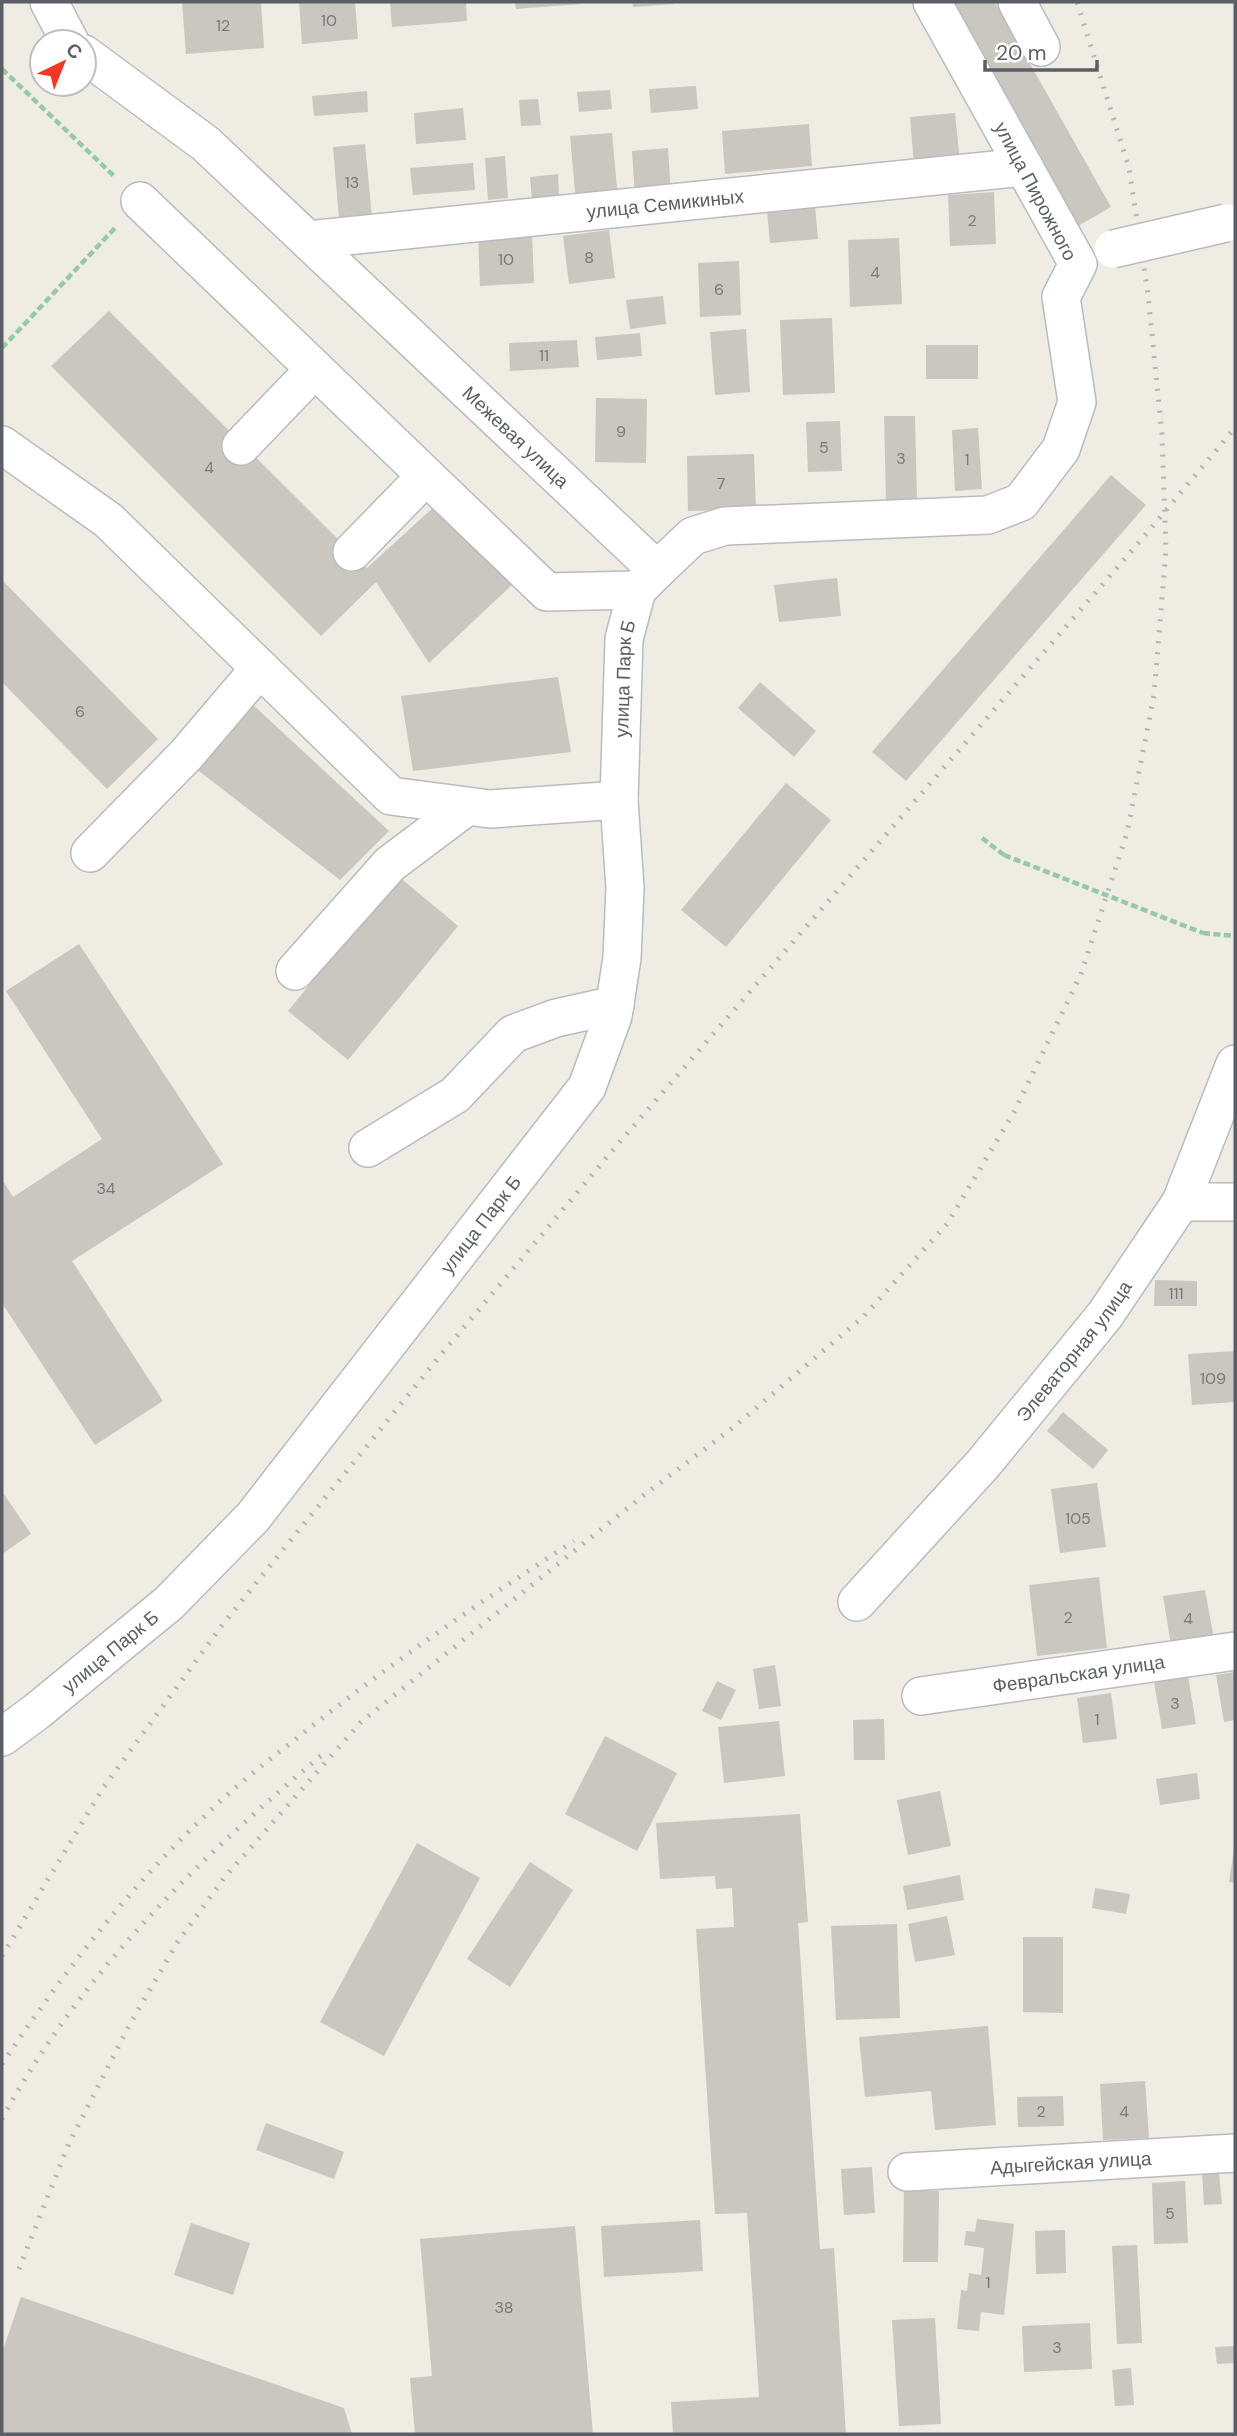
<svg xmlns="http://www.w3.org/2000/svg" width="1237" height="2436" font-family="'DM Sans',sans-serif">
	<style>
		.building { fill: #cac6c0 }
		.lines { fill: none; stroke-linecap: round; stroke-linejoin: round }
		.street-casing { stroke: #b8bbc0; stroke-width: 40 }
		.path { stroke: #96c9a6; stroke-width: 4.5; stroke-dasharray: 7 3.5; stroke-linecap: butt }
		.street { stroke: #fff; stroke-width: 37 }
		.rail { stroke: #b4b5b6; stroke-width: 5; stroke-dasharray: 2 9; stroke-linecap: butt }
		.street-bridge-casing { stroke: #b8bbc0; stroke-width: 40; stroke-linecap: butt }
		.path-bridge { stroke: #96c9a6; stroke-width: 4.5; stroke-dasharray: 7 3.5; stroke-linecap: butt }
		.street-bridge { stroke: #fff; stroke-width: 37 }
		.labels { text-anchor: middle; stroke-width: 7; stroke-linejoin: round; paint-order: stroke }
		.number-label { font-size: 16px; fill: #77797c }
		.street-label { font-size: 19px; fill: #5b5f65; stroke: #fff }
	</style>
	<rect width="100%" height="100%" fill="#efece3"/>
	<g class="building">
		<polygon points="182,2 261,2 264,48 186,54"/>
		<polygon points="299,2 355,2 358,39 302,44"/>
		<polygon points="390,2 466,2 467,21 392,27"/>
		<polygon points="515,2 581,2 581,4 516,9"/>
		<polygon points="632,2 674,2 674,4 633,7"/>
		<polygon points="945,2 995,2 1111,207 1073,229"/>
		<polygon points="696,86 698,109 651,113 649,89"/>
		<polygon points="610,90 612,109 579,112 577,92"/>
		<polygon points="367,91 368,112 314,116 312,96"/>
		<polygon points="538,99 541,125 521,126 519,100"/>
		<polygon points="463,108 466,140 416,144 414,113"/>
		<polygon points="955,113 960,162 914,165 910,117"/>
		<polygon points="809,124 812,166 725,174 722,131"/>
		<polygon points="612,133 618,199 576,202 570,136"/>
		<polygon points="365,144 372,217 339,219 333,147"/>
		<polygon points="668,148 671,193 635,196 632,151"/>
		<polygon points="505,156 508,198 488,200 485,158"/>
		<polygon points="473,163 475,190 413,195 410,168"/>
		<polygon points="558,174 559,197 532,200 530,177"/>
		<polygon points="994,192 996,244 950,246 948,195"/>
		<polygon points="815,206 818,239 770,243 767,211"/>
		<polygon points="609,230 615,278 569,284 563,236"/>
		<polygon points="532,232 534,283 480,286 478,235"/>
		<polygon points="899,238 902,304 850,307 848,240"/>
		<polygon points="739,261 741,315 700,317 698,263"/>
		<polygon points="663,296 666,324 630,329 626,300"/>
		<polygon points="109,311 367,568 437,504 515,582 429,663 376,582 321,636 51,366"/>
		<polygon points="832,318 835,393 783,395 780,320"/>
		<polygon points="746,329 750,392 715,395 710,332"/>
		<polygon points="640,333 642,356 597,360 595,337"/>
		<polygon points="577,340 579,367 510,371 509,343"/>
		<rect x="926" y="345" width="52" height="34"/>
		<polygon points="596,398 647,399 646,463 595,462"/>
		<polygon points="884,416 915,416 917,501 886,501"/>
		<polygon points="840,421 842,471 808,472 806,422"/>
		<polygon points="978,428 982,489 955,491 952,430"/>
		<polygon points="754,454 756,509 688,511 687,456"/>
		<polygon points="1111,475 1146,505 906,781 872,752"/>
		<polygon points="837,578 841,616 779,622 774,585"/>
		<polygon points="2,580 158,739 107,789 2,682"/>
		<polygon points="558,677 571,752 413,771 401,696"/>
		<polygon points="760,682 816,731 794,757 738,708"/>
		<polygon points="250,702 389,831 340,880 195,768"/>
		<polygon points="786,783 831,820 726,947 681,910"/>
		<polygon points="398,876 458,926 348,1060 288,1011"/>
		<polygon points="79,944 223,1164 72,1261 163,1401 95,1445 2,1303 2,1179 13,1197 102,1139 6,991"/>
		<polygon points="1155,1280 1197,1281 1197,1306 1154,1306"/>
		<polygon points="1235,1351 1235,1402 1192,1405 1188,1354"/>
		<polygon points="1063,1412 1108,1450 1093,1469 1047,1431"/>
		<polygon points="1097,1483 1106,1547 1060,1553 1051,1489"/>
		<polygon points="2,1491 31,1534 2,1554"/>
		<polygon points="1099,1577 1107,1648 1037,1656 1029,1585"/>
		<polygon points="1205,1590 1214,1639 1171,1645 1163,1596"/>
		<polygon points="775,1665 781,1706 759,1709 753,1669"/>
		<polygon points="1235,1672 1235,1720 1224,1722 1216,1675"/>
		<polygon points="1188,1676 1196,1724 1162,1729 1154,1682"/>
		<polygon points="717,1681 736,1690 721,1720 702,1711"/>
		<polygon points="1111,1693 1117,1739 1083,1743 1077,1698"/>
		<polygon points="884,1719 885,1760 854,1760 853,1720"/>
		<polygon points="779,1721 785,1776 724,1783 718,1727"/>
		<polygon points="605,1736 677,1773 637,1851 565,1814"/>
		<polygon points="1197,1773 1200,1799 1160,1805 1156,1779"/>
		<polygon points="940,1791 951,1846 908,1855 897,1800"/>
		<polygon points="800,1814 808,1922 798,1923 820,2249 834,2248 846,2434 673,2434 671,2402 759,2397 747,2213 715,2214 696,1929 734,1927 732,1888 716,1889 715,1876 660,1879 656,1823"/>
		<polygon points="417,1843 480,1878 384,2056 320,2022"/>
		<polygon points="1234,1849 1235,1849 1235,1883 1229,1882"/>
		<polygon points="530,1862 573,1890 510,1987 467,1959"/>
		<polygon points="960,1875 964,1900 907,1910 903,1886"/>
		<polygon points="1095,1888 1130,1894 1126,1914 1092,1908"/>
		<polygon points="947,1916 955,1955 915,1962 908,1924"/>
		<polygon points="897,1924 900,2018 836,2020 831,1926"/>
		<polygon points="1023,1937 1063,1937 1063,2013 1023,2012"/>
		<polygon points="988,2026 996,2125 935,2130 931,2091 865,2097 859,2037"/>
		<polygon points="1145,2081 1149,2138 1103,2140 1100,2084"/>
		<polygon points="1063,2096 1064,2126 1018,2127 1017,2097"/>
		<polygon points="266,2123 344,2152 334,2179 256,2150"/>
		<polygon points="872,2167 875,2213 844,2215 841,2169"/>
		<polygon points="1219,2173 1222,2204 1204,2205 1202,2174"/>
		<polygon points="1185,2181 1188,2243 1154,2244 1152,2183"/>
		<polygon points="904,2190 939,2191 938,2262 903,2262"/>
		<polygon points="977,2219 1014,2224 1004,2315 981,2312 979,2331 957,2329 961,2290 967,2291 969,2273 981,2275 984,2248 964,2245 966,2231 975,2232"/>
		<polygon points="700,2220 703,2271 604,2277 601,2226"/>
		<polygon points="191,2223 250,2243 233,2295 174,2275"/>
		<polygon points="575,2226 593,2434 415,2434 410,2378 432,2376 420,2239"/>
		<polygon points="1065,2230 1066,2273 1036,2274 1035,2231"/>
		<polygon points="1137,2245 1142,2343 1117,2344 1112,2246"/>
		<polygon points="21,2297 344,2408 352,2434 2,2434 2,2353"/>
		<polygon points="935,2318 941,2424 899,2426 892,2320"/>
		<polygon points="1090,2323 1092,2369 1024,2372 1022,2326"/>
		<polygon points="1235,2346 1235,2363 1217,2364 1215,2347"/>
		<polygon points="1131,2368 1134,2405 1115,2406 1112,2370"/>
	</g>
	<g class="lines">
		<g class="street-casing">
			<g id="street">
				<polyline points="49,2 70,42"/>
				<polyline points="1017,2 1041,47"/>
				<path id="s1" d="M84,54L206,144L657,570L693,536L725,526L988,515L1021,502L1061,449L1077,402L1061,297L1078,264L932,2"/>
				<polyline points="140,201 547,592 637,590"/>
				<path id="s2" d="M308,240L1024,167"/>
				<polyline points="2,445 108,520 391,796 490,809 619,800"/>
				<polyline points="241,446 315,369"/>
				<polyline points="352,552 426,476"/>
				<polyline points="90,853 186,755 260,668"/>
				<polyline points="295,971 390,864 466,807"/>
				<polyline points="368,1148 455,1095 513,1034 556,1018 615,1005"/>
				<polyline points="1181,1202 1235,1202"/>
				<path id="s3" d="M857,1602L983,1464L1105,1315L1181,1202L1235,1064"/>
				<path id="s4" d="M921,1696L1235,1651"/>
				<path id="s5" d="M2,1737L36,1712L169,1603L253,1517L587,1087L613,1016L622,958L625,888L619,800L624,639L637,590L657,570"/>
				<path id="s6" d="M907,2172L1235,2153"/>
			</g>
		</g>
		<g class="path">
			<polyline points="2,69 115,177"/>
			<polyline points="2,348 115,228"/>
			<polyline points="982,838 1004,855"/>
			<polyline points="1203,933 1235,936"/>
		</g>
		<use href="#street" class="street"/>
		<g class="rail">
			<polyline points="2,1956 103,1788 223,1624 439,1357 618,1144 1135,547 1235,428"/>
			<path d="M2,2064C64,1972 130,1886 211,1810C239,1783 270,1759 301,1735C388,1665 480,1602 574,1541"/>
			<path d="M2,2119C80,1974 198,1859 323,1754"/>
			<polyline points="19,2269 69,2143 130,2024 177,1943 224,1878 361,1722 644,1495 735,1426 863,1317 947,1224 1014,1112 1081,974 1127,833 1154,695 1166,550 1162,435 1148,294 1129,168 1077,2"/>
		</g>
		<g class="street-bridge-casing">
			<polyline id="street-bridge" points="1113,249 1226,223"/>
		</g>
		<polyline class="path-bridge" points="1004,855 1203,933"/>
		<use href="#street-bridge" class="street-bridge"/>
	</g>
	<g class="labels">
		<g class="number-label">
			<text x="329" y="26">10</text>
			<text x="223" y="31">12</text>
			<text x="352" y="188">13</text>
			<text x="972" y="226">2</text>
			<text x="589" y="263">8</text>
			<text x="506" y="265">10</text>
			<text x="875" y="278">4</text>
			<text x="719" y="295">6</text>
			<text x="544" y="361">11</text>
			<text x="621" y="437">9</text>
			<text x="824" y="453">5</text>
			<text x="901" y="464">3</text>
			<text x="967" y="465">1</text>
			<text x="209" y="473">4</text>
			<text x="721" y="489">7</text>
			<text x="80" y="717">6</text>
			<text x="106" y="1194">34</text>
			<text x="1176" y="1299">111</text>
			<text x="1213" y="1384">109</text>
			<text x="1078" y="1524">105</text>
			<text x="1068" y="1623">2</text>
			<text x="1188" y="1624">4</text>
			<text x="1175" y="1709">3</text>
			<text x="1097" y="1725">1</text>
			<text x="1041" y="2117">2</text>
			<text x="1124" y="2117">4</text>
			<text x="1170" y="2219">5</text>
			<text x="988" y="2288">1</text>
			<text x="504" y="2313">38</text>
			<text x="1057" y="2353">3</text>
		</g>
		<g class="street-label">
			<text transform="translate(1036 191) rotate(62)" y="7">улица Пирожного</text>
			<text dy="7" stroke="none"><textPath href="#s2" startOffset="359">улица Семикиных</textPath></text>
			<text dy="7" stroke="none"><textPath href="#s1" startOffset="578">Межевая улица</textPath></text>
			<text dy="7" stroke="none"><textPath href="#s5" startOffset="1293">улица Парк Б</textPath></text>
			<text dy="7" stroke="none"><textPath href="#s5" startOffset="705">улица Парк Б</textPath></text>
			<text dy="7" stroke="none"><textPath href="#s3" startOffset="332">Элеваторная улица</textPath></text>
			<text dy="7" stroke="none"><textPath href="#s5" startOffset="138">улица Парк Б</textPath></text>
			<text dy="7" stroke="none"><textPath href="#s4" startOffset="159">Февральская улица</textPath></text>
			<text dy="7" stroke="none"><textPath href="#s6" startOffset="164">Адыгейская улица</textPath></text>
		</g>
	</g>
	<rect width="1237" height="2436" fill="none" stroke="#5b5f65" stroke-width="7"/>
	<g transform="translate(63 63) rotate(43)"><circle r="33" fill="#ffffff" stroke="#bdbfc1" stroke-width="2"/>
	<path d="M0-5L12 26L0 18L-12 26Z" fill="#f33825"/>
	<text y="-10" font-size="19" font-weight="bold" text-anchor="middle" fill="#5b5f65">С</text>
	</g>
	<path d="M985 60v10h112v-10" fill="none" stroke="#5b5f65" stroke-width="3.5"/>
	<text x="996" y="60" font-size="21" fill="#5b5f65" stroke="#ffffff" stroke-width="5" paint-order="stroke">20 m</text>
</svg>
